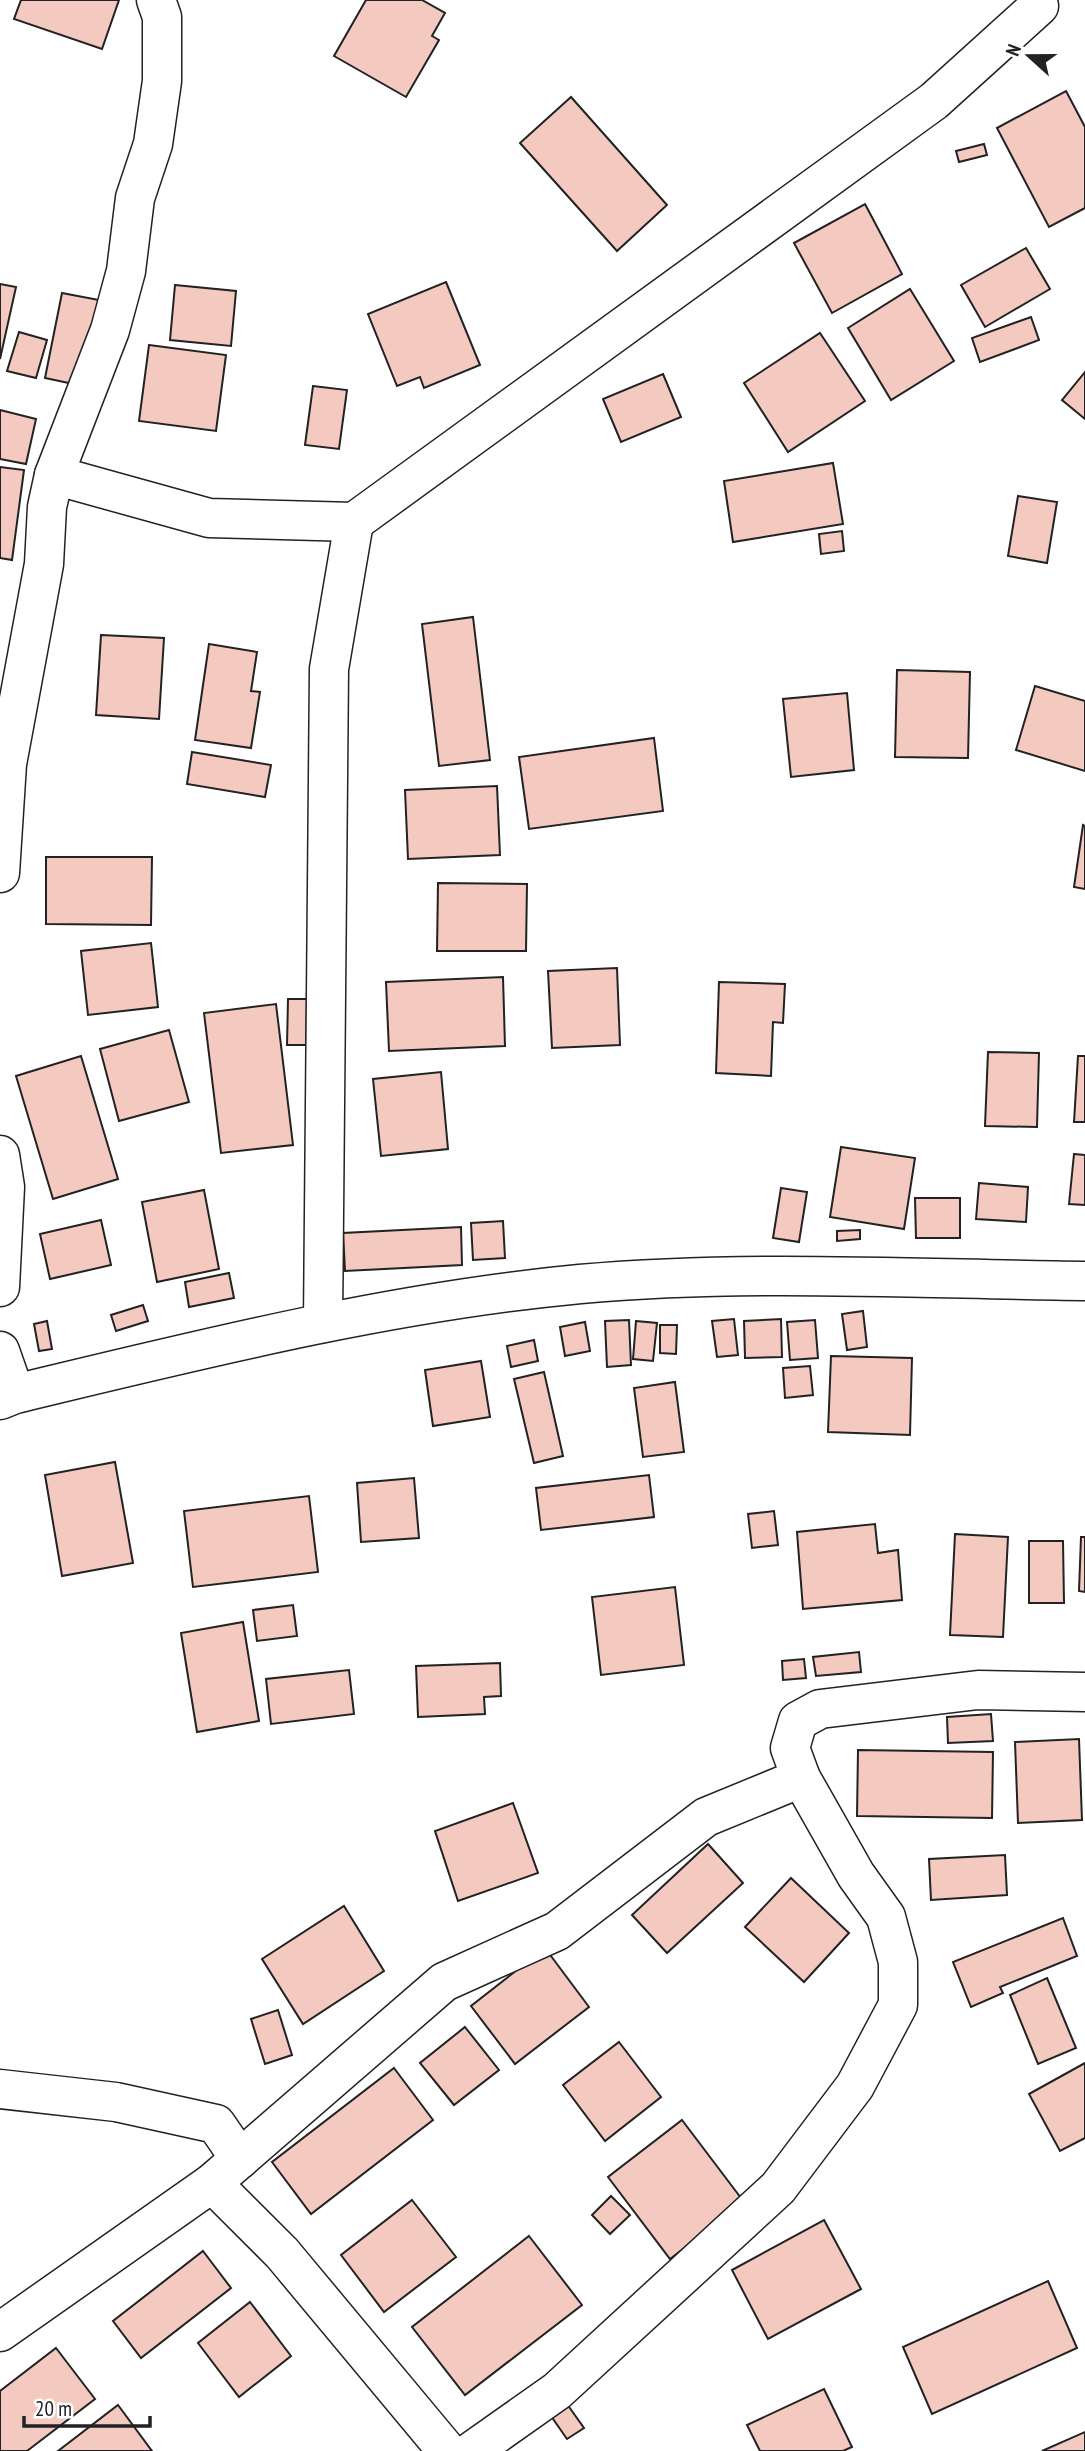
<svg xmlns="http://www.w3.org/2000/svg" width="1085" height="2451" font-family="'PT Sans Narrow',sans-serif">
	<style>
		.building { fill: #f3c9c0; stroke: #222; stroke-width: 2 }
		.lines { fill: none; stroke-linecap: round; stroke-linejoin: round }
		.street-casing { stroke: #222; stroke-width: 41 }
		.secondary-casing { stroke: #222; stroke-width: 41 }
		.street { stroke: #fff; stroke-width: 38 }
		.secondary { stroke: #fff; stroke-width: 38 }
	</style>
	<rect width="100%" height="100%" fill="#fff"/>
	<g class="building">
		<polygon points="21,0 119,0 102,49 14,19"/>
		<polygon points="366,0 422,0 445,13 432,36 439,40 406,97 334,56"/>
		<polygon points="1066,91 1085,127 1085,208 1049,227 997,128"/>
		<polygon points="571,97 667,205 617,251 520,143"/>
		<polygon points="984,144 987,155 959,162 956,151"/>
		<polygon points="865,204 902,274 832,313 794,243"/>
		<polygon points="1026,248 1050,289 985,327 961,285"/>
		<polygon points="446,282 480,365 424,388 420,377 397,386 368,314"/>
		<polygon points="0,284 16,287 0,359"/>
		<polygon points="175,285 236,291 231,346 170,340"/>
		<polygon points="910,289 954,361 891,400 848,328"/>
		<polygon points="62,293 99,300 83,386 45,378"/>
		<polygon points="1031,317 1039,340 980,362 972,338"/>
		<polygon points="19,332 47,340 36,378 7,371"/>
		<polygon points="820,333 865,401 788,452 744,383"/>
		<polygon points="149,345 226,355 216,431 139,421"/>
		<polygon points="1085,372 1085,419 1062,400"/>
		<polygon points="663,374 681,417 621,442 603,399"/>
		<polygon points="313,386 347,390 339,449 305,445"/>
		<polygon points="0,410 36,419 26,464 0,459"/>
		<polygon points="833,463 843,524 733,542 724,481"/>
		<polygon points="0,467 24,470 12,560 0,558"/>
		<polygon points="1018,496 1057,502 1047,563 1008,556"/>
		<polygon points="842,531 844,551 821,554 819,534"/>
		<polygon points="473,617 490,760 439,766 422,624"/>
		<polygon points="101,635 164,638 159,719 96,715"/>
		<polygon points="209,644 257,652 251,691 260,692 251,748 195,740"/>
		<polygon points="897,670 970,672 968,758 895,757"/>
		<polygon points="1035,686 1085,701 1085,771 1016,750"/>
		<polygon points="847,693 854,770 791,777 783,699"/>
		<polygon points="654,738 663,811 529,829 519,757"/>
		<polygon points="192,752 271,765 265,797 187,784"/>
		<polygon points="497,786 500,855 408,859 405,790"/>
		<polygon points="1083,825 1085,826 1085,889 1074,887"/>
		<polygon points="46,857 152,857 151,925 46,924"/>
		<polygon points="438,883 527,884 526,951 437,951"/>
		<polygon points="151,943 158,1007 88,1015 81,951"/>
		<polygon points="617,968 620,1045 552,1048 548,971"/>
		<polygon points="503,977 505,1046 389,1051 386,982"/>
		<polygon points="719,982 785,984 783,1023 773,1022 771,1076 716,1073"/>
		<polygon points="288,999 307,999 306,1045 287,1045"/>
		<polygon points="276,1004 293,1145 221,1153 204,1013"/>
		<polygon points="169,1030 189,1102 119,1121 100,1049"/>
		<polygon points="988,1052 1039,1053 1037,1127 985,1126"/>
		<polygon points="81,1056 118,1179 53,1199 16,1076"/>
		<polygon points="1078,1056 1085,1056 1085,1122 1074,1122"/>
		<polygon points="441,1072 448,1149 381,1156 373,1079"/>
		<polygon points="841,1147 915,1158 904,1229 830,1217"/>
		<polygon points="1074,1154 1085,1155 1085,1205 1069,1204"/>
		<polygon points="979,1183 1028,1187 1026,1222 976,1219"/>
		<polygon points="781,1188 807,1192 799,1242 773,1238"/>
		<polygon points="204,1190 219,1269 157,1282 142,1202"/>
		<polygon points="915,1198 960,1198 960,1238 916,1238"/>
		<polygon points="101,1220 111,1265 50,1279 40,1234"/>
		<polygon points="503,1221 505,1258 473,1260 471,1223"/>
		<polygon points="461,1227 462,1265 345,1271 343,1233"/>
		<polygon points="860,1230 860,1239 837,1241 837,1231"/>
		<polygon points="229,1273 234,1298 189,1307 185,1282"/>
		<polygon points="143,1305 148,1321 116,1331 111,1315"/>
		<polygon points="863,1311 867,1347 847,1350 842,1314"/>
		<polygon points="734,1319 738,1355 717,1357 712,1321"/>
		<polygon points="781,1319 782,1357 745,1358 744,1321"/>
		<polygon points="629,1320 631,1365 607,1367 605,1321"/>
		<polygon points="815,1320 818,1358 790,1360 787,1322"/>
		<polygon points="47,1321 52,1349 39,1351 34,1324"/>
		<polygon points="636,1321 657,1323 653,1361 633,1359"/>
		<polygon points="585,1322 590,1351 565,1356 560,1327"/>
		<polygon points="660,1325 677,1325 676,1354 660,1353"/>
		<polygon points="534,1340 538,1361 511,1367 507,1346"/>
		<polygon points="831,1356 912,1358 910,1435 828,1432"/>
		<polygon points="481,1361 490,1417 433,1426 425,1370"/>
		<polygon points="810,1366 813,1395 785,1398 783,1368"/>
		<polygon points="544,1372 563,1456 534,1463 514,1379"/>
		<polygon points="675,1382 684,1452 643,1457 634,1388"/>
		<polygon points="115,1462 133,1563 62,1576 45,1475"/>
		<polygon points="649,1475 654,1517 541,1530 536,1488"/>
		<polygon points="414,1478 419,1538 361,1542 357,1483"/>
		<polygon points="309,1496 318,1572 193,1587 184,1511"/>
		<polygon points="774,1511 778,1545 752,1548 748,1514"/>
		<polygon points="875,1524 878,1553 898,1550 902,1600 803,1609 797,1532"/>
		<polygon points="955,1534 1008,1537 1003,1637 950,1635"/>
		<polygon points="1081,1537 1085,1537 1085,1592 1079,1591"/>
		<polygon points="1029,1541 1063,1541 1064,1603 1029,1603"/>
		<polygon points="675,1587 684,1665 601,1675 592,1597"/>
		<polygon points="293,1605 297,1636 257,1641 253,1610"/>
		<polygon points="243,1622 259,1721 197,1732 181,1633"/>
		<polygon points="859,1652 861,1672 816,1676 813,1657"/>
		<polygon points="804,1659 806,1678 783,1680 782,1661"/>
		<polygon points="500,1663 501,1696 484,1697 485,1714 418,1717 416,1666"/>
		<polygon points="349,1670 354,1714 271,1724 266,1679"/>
		<polygon points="991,1714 993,1741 948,1743 947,1717"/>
		<polygon points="1079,1739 1082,1820 1018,1823 1015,1742"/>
		<polygon points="858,1750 993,1752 992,1818 857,1816"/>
		<polygon points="513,1803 538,1873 458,1901 435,1831"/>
		<polygon points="708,1844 743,1883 667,1953 632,1915"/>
		<polygon points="1005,1855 1007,1895 931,1900 929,1859"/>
		<polygon points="791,1878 849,1933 804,1982 745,1927"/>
		<polygon points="344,1906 384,1971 303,2024 262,1959"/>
		<polygon points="1063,1918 1077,1956 1000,1987 1003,1993 971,2007 953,1962"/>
		<polygon points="545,1948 589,2007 515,2064 471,2006"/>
		<polygon points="1047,1978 1076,2048 1038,2064 1010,1995"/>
		<polygon points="278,2010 292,2055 265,2064 251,2019"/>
		<polygon points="465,2027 499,2070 454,2105 420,2063"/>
		<polygon points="619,2042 661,2097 605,2141 563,2085"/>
		<polygon points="1085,2063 1085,2138 1060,2151 1029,2094"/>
		<polygon points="394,2068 433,2120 311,2214 272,2162"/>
		<polygon points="682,2120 744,2202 670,2259 608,2177"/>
		<polygon points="611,2196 630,2215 610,2234 592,2215"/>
		<polygon points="412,2200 456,2257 384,2312 341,2255"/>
		<polygon points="824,2220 861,2289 768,2339 732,2270"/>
		<polygon points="529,2236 582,2305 465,2395 412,2327"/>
		<polygon points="203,2251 231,2288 141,2358 113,2321"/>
		<polygon points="1048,2281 1077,2348 932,2414 903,2347"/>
		<polygon points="250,2302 291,2356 239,2397 198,2343"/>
		<polygon points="56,2348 95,2399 27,2451 0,2451 0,2391"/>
		<polygon points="824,2389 852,2447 843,2451 760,2451 747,2425"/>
		<polygon points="567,2404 584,2428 567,2439 551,2416"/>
		<polygon points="118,2405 152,2451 58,2451"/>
		<polygon points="1085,2432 1085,2451 1042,2451"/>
	</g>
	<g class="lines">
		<g class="street-casing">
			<g id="street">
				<polyline points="54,475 209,518 354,522 934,101 1039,6"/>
				<polyline points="0,873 7,764 44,564 47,507 54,475 110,330 126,271 135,198 153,144 162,81 162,17 156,0"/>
				<polyline points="0,1155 5,1187 0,1287"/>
				<polyline points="323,1323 329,669 354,522"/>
				<polyline points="0,1351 15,1394"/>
				<polyline points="0,2089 116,2102 216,2124 240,2159"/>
				<polyline points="212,2183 282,2253 447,2451"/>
				<polyline points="0,2332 212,2183 444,1982 557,1931 706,1817 801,1778"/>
				<polyline points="472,2451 557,2391 778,2188 855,2086 898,2005 898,1962 886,1917 856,1875 801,1778 790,1748 798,1721 820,1709 978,1690 1085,1692"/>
			</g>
		</g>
		<g class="secondary-casing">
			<path id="secondary" d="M0,1400L15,1394C202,1349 389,1302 580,1284C747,1269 917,1279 1085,1281"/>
		</g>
		<use href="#street" class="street"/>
		<use href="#secondary" class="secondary"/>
	</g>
	<g transform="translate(1029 56) rotate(291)" stroke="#ffffff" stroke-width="5" paint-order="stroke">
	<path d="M0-5L12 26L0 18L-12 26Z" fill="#222222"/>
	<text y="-10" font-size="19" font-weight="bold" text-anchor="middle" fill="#222222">N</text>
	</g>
	<path d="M24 2416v10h126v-10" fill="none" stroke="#222222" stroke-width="3.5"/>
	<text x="35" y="2416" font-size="21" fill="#222222" stroke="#ffffff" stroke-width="5" paint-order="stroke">20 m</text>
</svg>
